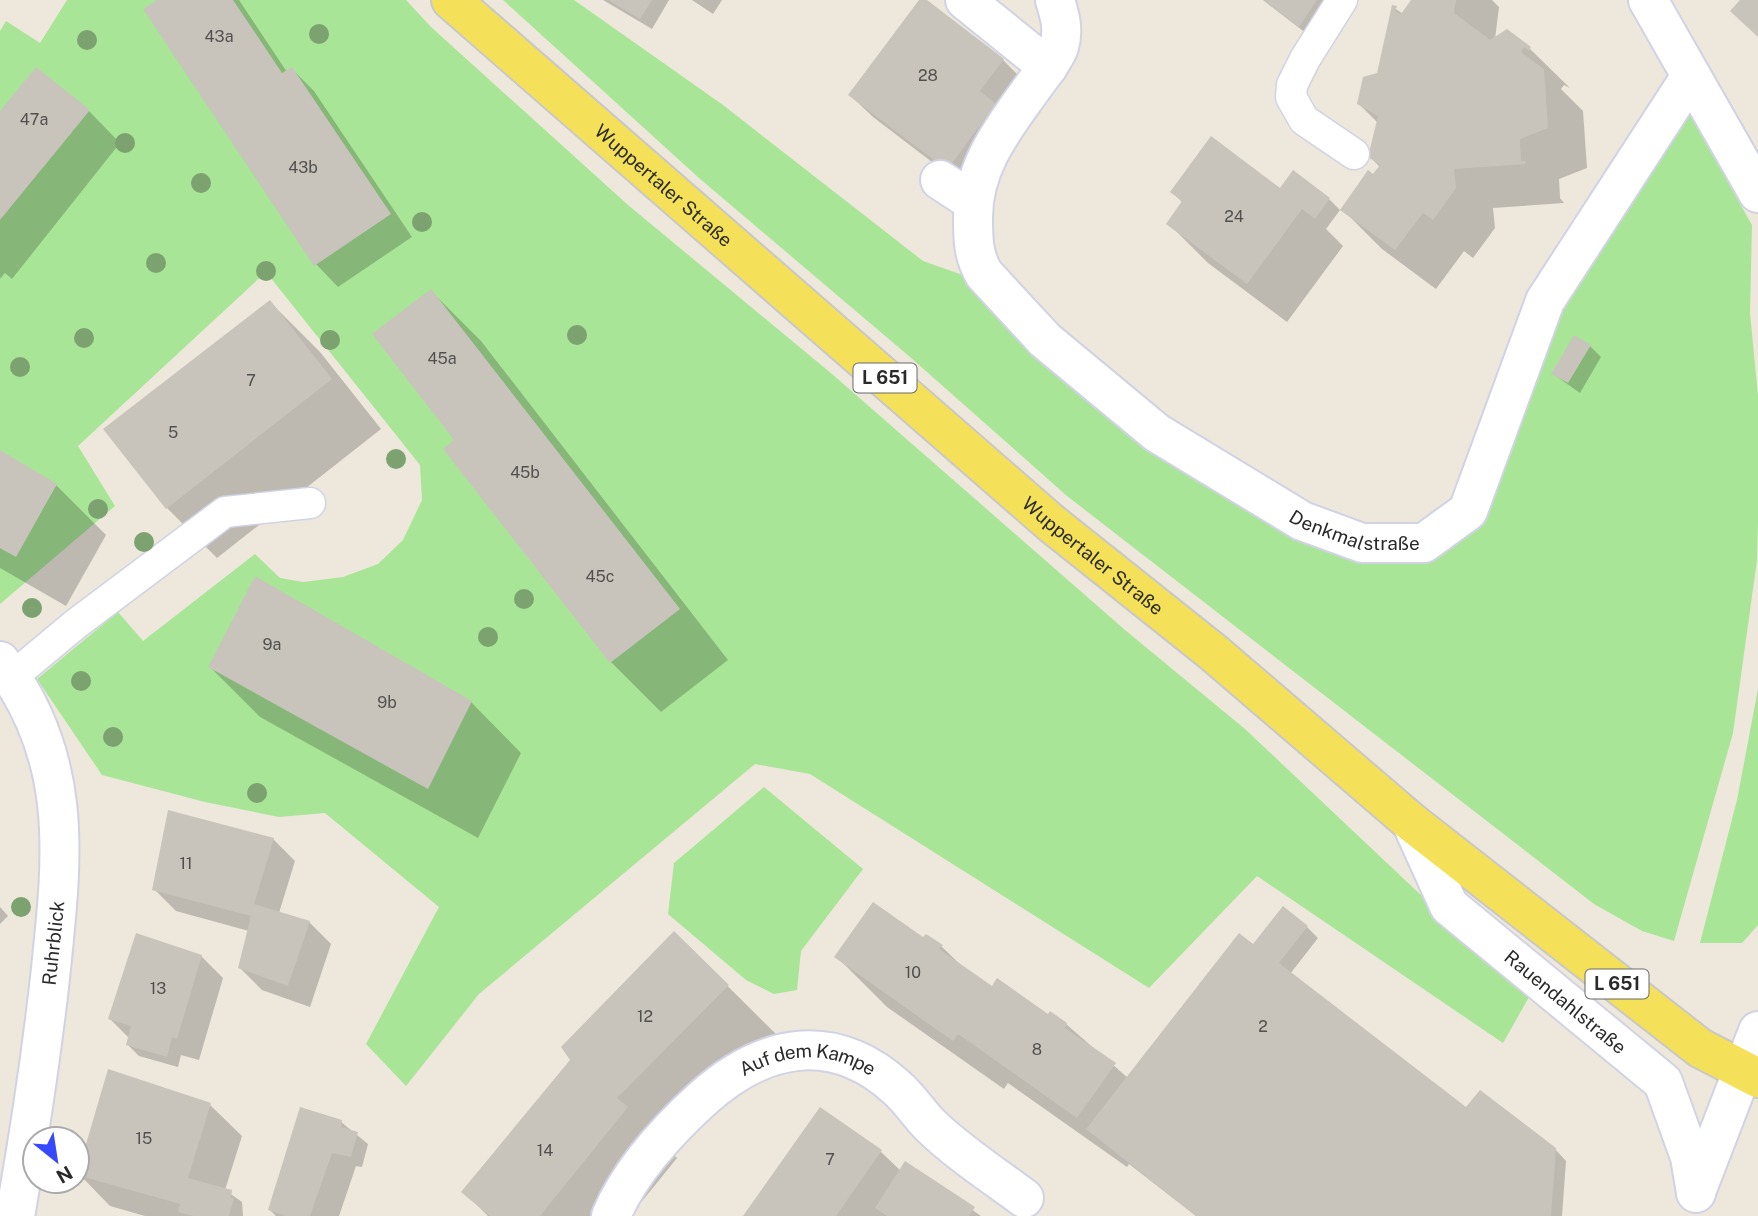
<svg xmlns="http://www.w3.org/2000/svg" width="1758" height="1216" font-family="'Public Sans',sans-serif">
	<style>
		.green { fill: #a9e597 }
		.shadow { fill: #0003 }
		.building { fill: #c8c4bc }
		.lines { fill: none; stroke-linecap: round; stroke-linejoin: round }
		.service-casing { stroke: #d1d3e4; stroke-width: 33 }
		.minor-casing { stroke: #d1d3e4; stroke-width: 42 }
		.primary-casing { stroke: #c8c8c8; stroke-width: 42 }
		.service { stroke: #fff; stroke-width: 30 }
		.minor { stroke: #fff; stroke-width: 38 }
		.primary { stroke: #f5e159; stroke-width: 38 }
		.tree { fill: #7ca270 }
		.labels { text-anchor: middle; stroke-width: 5; stroke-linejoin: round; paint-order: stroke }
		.number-label { font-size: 16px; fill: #52504e }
		.shield { fill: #fff; stroke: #6a6a6a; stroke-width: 2 }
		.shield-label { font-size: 18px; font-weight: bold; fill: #2a2a2a }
		.street-label { font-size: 19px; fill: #2a2a2a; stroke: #fff }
	</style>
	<rect width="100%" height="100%" fill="#ede7dc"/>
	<g class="green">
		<polygon points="67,0 406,0 431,27 628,205 832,374 1125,630 1245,729 1529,997 1503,1043 1257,876 1149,988 810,774 755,764 479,994 406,1086 366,1044 439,907 325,813 279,817 205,802 102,775 37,679 118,612 143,641 255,554 280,578 303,582 343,577 378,564 403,540 422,500 420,465 266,272 78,446 115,506 0,604 0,31 6,21 40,43"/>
		<polygon points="503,0 574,0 723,105 923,261 974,279 990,300 1360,548 1474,515 1550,305 1681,99 1752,225 1750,313 1758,396 1758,522 1757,560 1733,733 1674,941 1642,931 1594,904 1067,496 910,357 699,178"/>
		<polygon points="1758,689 1758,925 1742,943 1700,943 1737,800"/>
		<polygon points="764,787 863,869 801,951 797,990 774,994 746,980 668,914 674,863"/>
	</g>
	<g class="shadow">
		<polygon points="160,0 239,0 287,72 292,69 314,91 412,237 338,287 316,264"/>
		<polygon points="603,0 669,0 652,29"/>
		<polygon points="692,0 722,0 713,14"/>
		<polygon points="921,0 1003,60 1025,82 970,191 873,117 850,95"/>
		<polygon points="1263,0 1332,0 1311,37"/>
		<polygon points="1413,0 1492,0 1499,7 1495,39 1507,32 1530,49 1570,88 1564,85 1561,89 1583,111 1587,168 1559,179 1560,198 1564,203 1493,208 1495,228 1473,258 1464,251 1436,289 1382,249 1342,209 1380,167 1370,157 1378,123 1359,104 1379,75 1393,7 1403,14"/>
		<polygon points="89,111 120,143 12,279 5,273 0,279 0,114"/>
		<polygon points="1172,192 1286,194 1329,199 1340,210 1326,229 1343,246 1287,322 1208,263 1168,223 1183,203"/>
		<polygon points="431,291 481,341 728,660 661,712 611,662 457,441"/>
		<polygon points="270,302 320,352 381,429 217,558 167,508"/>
		<polygon points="1590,346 1601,357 1580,393 1553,374"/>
		<polygon points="0,452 56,485 106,535 66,606 0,568"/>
		<polygon points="210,667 471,702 521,753 478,838 260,717"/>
		<polygon points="273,839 295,861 279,913 309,922 331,944 310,1007 262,990 240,968 249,931 176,911 154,889"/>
		<polygon points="0,907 8,916 0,924"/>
		<polygon points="1307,927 1318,938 1290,974 1467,1110 1555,1149 1566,1161 1562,1216 1196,1216 1129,1164 1127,1167 1008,1083 1004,1089 887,1007 837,957 924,940 941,946 966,970 992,989 1066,1024 1128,1078 1253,947"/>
		<polygon points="674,933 778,1036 667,1148 677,1158 630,1216 488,1216 464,1192"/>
		<polygon points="201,956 223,978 199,1060 181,1055 178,1067 139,1056 128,1045 129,1038 110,1019"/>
		<polygon points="210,1105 242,1136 225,1190 242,1202 243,1216 145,1216 110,1206 79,1174"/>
		<polygon points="820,1109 881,1152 901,1171 906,1164 981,1216 745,1216"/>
		<polygon points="341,1122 368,1144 362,1167 356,1166 339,1216 276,1216 270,1210"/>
	</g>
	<g class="building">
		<polygon points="157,0 233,0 282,73 292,67 391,214 314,266 143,9"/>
		<polygon points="608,0 652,0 640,19"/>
		<polygon points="919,0 927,0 1004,59 980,91 996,104 947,170 848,95"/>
		<polygon points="1264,0 1317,0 1299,27"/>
		<polygon points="1411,0 1456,0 1454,13 1490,40 1507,29 1531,47 1529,51 1524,47 1521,52 1544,69 1548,128 1520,139 1521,161 1525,161 1526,164 1454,169 1456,188 1433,220 1423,213 1395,250 1340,210 1368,170 1373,174 1380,165 1368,157 1378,116 1357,104 1363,77 1377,73 1392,5 1397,6 1395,11 1401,14"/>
		<polygon points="1740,0 1758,0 1758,37 1730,11"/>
		<polygon points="36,67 90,110 0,220 0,111"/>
		<polygon points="1211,136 1280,188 1293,170 1330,198 1315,219 1302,209 1247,284 1166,224 1182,201 1170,192"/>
		<polygon points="431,289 680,609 610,663 443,449 454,440 372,334"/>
		<polygon points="270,300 332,379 166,509 103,429"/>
		<polygon points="1574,335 1591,345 1568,383 1551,374"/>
		<polygon points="0,450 57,484 16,557 0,548"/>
		<polygon points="255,576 472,701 428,789 208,667"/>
		<polygon points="168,810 274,838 254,904 310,921 288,986 238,968 251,916 152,890"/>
		<polygon points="873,902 923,937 926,934 943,945 939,949 992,986 997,978 1048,1014 1050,1011 1067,1023 1065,1028 1116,1063 1077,1118 958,1034 953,1041 834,957"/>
		<polygon points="1283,906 1308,926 1279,963 1466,1107 1480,1090 1556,1148 1551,1216 1196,1216 1086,1129 1239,933 1253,944"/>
		<polygon points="674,931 729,985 617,1098 628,1107 540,1216 490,1216 461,1192 570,1060 561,1047"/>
		<polygon points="136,933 202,955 177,1039 172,1037 167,1057 126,1045 131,1026 108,1019"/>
		<polygon points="108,1069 211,1103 188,1178 232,1190 231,1198 234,1198 229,1216 194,1216 178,1212 180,1204 77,1175"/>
		<polygon points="300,1107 342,1120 341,1127 358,1132 351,1157 332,1153 310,1216 286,1216 268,1210"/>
		<polygon points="820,1107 882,1150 836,1216 743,1216"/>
		<polygon points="905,1161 975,1207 969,1216 887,1216 875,1208"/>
	</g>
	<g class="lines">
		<g class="service-casing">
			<g id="service">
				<polyline points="1342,0 1305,59 1292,85 1291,97 1304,120 1354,154"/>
				<polyline points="12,677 77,623 225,512 310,503"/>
			</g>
		</g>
		<g class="minor-casing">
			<g id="minor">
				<polyline points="965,0 1048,67"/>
				<path id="s1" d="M1055,0C1060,16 1064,30 1059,47C1054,60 1043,73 1035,84C1006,125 973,164 973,217C973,239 973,255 984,274L1045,340L1157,433L1302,521L1362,543H1424L1468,511L1545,301L1691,76"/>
				<polyline points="1648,0 1758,193"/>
				<polyline points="940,180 972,201"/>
				<path d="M0,661C76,761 62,862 50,978C41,1058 29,1137 15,1216"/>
				<path id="s2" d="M1411,822L1449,906L1663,1082L1690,1157L1696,1193"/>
				<polyline points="1696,1192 1758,1031"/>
				<path id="s3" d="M611,1216C629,1173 667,1131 702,1099C762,1045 831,1029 896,1087C909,1098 919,1114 931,1126C959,1153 993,1175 1024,1198"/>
			</g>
		</g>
		<g class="primary-casing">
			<g id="primary">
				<path id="s4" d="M451,0L1051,523L1214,653L1411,822L1700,1048L1758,1078"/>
			</g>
		</g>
		<use href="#service" class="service"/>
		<use href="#minor" class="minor"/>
		<use href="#primary" class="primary"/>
	</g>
	<g class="tree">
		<circle cx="319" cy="34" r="10"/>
		<circle cx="87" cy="40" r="10"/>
		<circle cx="125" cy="143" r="10"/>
		<circle cx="201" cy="183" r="10"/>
		<circle cx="422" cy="222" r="10"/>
		<circle cx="156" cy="263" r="10"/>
		<circle cx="266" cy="271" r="10"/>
		<circle cx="577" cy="335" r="10"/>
		<circle cx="84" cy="338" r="10"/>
		<circle cx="330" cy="340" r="10"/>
		<circle cx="20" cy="367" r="10"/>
		<circle cx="396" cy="459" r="10"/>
		<circle cx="98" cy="509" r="10"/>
		<circle cx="144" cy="542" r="10"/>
		<circle cx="524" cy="599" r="10"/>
		<circle cx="32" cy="608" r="10"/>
		<circle cx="488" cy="637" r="10"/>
		<circle cx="81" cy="681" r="10"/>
		<circle cx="113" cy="737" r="10"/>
		<circle cx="257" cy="793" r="10"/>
		<circle cx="21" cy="907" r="10"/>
	</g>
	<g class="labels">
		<g class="number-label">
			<text x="219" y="42">43a</text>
			<text x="928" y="81">28</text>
			<text x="34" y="125">47a</text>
			<text x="303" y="173">43b</text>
			<text x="1234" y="222">24</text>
			<text x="442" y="364">45a</text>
			<text x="251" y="386">7</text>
			<text x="173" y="438">5</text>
			<text x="525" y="478">45b</text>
			<text x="600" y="582">45c</text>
			<text x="272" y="650">9a</text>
			<text x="387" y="708">9b</text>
			<text x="186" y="869">11</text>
			<text x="913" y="978">10</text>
			<text x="158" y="994">13</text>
			<text x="645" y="1022">12</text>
			<text x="1263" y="1032">2</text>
			<text x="1037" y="1055">8</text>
			<text x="144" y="1144">15</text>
			<text x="545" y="1156">14</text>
			<text x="830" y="1165">7</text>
		</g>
		<g class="shield">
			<rect x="853.5" y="363.5" width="63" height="29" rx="5"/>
			<rect x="1585.5" y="969.5" width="63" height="29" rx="5"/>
		</g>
		<g class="shield-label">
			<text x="885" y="384">L 651</text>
			<text x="1617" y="990">L 651</text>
		</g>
		<g class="street-label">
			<text dy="7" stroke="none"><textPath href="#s4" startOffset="282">Wuppertaler Straße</textPath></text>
			<text dy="7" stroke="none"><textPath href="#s1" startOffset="760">Denkmalstraße</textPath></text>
			<text dy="7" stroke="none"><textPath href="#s4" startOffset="849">Wuppertaler Straße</textPath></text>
			<text transform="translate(53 943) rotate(-84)" y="7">Ruhrblick</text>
			<text dy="7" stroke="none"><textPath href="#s2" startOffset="243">Rauendahlstraße</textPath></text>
			<text dy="7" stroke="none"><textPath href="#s3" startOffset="268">Auf dem Kampe</textPath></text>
		</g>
	</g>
	<g transform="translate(56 1160) rotate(150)"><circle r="33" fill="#ffffff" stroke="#aaaaaa" stroke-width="2"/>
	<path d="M0-5L12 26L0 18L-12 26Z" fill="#3748ff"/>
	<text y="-10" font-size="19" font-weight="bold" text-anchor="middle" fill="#2a2a2a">N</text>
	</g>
</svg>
